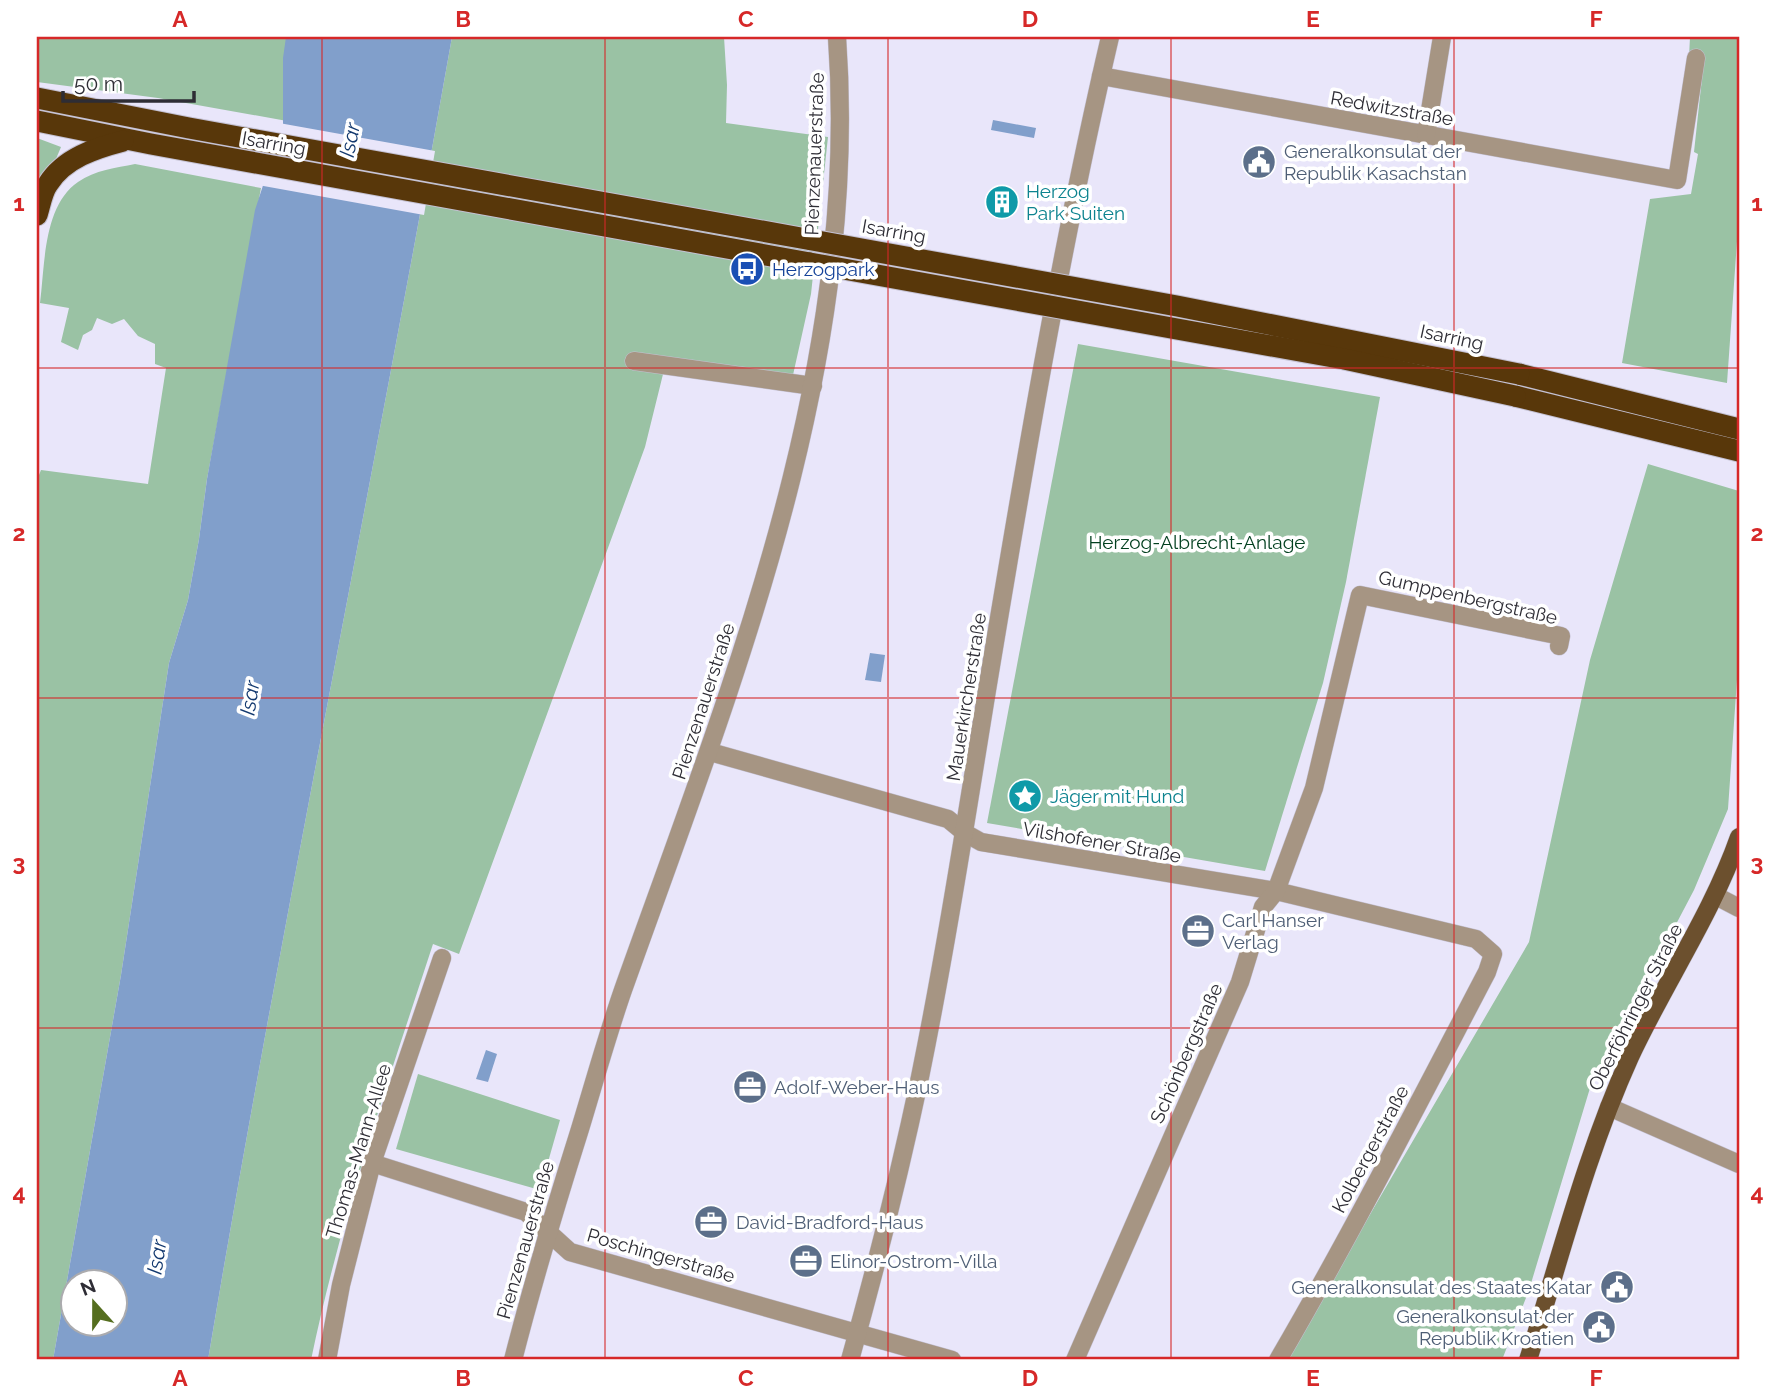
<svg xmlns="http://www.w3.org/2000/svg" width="1776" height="1397" font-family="Raleway,sans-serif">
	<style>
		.green { fill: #9ac2a4 }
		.water { fill: #819fcb; fill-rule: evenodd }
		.pier { fill: #e9e6fa }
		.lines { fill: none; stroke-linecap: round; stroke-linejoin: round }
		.minor-casing { stroke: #c4c1d3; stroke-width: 19 }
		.major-casing { stroke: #c4c1d3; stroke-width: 19 }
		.highway-casing { stroke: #c4c1d3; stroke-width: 23 }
		.minor { stroke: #a69583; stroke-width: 18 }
		.major { stroke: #6c502e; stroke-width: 18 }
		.highway { stroke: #58370a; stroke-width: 21 }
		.highway-bridge-casing { stroke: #c4c1d3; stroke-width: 23; stroke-linecap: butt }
		.highway-bridge { stroke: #58370a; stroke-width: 21 }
		.grid { fill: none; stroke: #d62828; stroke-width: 2; stroke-opacity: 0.55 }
		.labels { text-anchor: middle; stroke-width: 7; stroke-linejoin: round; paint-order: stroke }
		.street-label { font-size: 19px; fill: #2e2d35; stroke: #fff }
		.service-label { font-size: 19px; fill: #4e5e75; stroke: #fff; text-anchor: start }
		.culture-label { font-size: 19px; fill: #0d838f; stroke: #fff; text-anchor: start }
		.transit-label { font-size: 19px; fill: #164399; stroke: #fff; text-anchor: start }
		.park-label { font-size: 19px; fill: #013f1e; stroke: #fff }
		.water-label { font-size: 21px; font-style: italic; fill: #13396f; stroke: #fff }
		.neatline { fill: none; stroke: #d62828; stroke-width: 2.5 }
		.grid-label { font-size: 23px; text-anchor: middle; font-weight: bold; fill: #d62828 }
	</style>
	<rect width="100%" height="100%" fill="#e9e6fa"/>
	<g class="green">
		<polygon points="37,37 301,37 287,121 158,98 37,82"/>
		<path d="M452,37H724L727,85L726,123L828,137L811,294L793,375L667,358L645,447L459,954L433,944C388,1082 340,1219 311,1360H208C282,918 374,479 452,37Z"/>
		<polygon points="1690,37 1739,37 1739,213 1727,383 1622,363 1650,199 1691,194 1698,154 1694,152 1704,59 1689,57"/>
		<polygon points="37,138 61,147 53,166 37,188"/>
		<path d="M135,164L261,188L207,479L199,539L188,600L169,663L121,975L53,1360H37V480L41,470L148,484L166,368L155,364V344L138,336L124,319L112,324L97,318L92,330L83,335L78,350L61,342L69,308L40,303C45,265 43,206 78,182C95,170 116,168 135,164Z"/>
		<polygon points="1078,344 1380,397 1346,582 1323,683 1265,871 987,823"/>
		<polygon points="1648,464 1739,491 1739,651 1728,809 1694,890 1590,1088 1529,1290 1502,1360 1285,1360 1529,942 1590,660"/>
		<polygon points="418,1074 560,1120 540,1190 396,1149"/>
	</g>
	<g class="water">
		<path d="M286,37H452C374,479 282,918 208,1360H53L121,975L169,663L188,600L199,539L207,479L255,210L283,124V58ZM74,1282H116V1324H74Z"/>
		<polygon points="993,120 1036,128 1034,138 991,130"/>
		<polygon points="870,653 885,655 881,682 865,680"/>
		<polygon points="486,1050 497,1054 488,1082 476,1079"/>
	</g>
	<polygon class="pier" points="279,123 435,151 424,215 258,185"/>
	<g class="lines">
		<g class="minor-casing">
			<g id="minor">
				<polyline points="1101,76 1677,180 1696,58"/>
				<polyline points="1426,135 1442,37"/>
				<polyline points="634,361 813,386"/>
				<path d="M710,752L948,819L965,833L981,842L1276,891L1476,939L1493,954L1487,972C1419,1102 1352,1233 1278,1360"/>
				<polyline points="1716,896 1739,908"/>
				<polyline points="1609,1107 1739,1164"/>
				<polyline points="372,1163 526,1212 570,1252 952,1360"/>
				<polyline points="327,1360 341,1285 372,1163 442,958"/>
				<path d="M513,1360C533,1282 556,1205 580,1129C594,1083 607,1036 623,990C732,684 861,369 837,37"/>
				<path d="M850,1360C876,1267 900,1172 920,1077C946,949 966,819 987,690C1023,473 1060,251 1110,37"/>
				<polyline points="1075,1360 1240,982 1263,907 1276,891 1314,788 1360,595 1561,636 1559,646"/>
			</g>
		</g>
		<g class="major-casing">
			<path id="major" d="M1528,1360C1560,1259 1586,1154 1630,1057C1665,982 1712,914 1739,837"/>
		</g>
		<g class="highway-casing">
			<g id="highway">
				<polyline points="37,98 189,128 812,240"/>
				<polyline points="37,121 151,144 810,263"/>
				<path d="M37,215C40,206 42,192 48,184C64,158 96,148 123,141"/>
				<polyline points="1519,374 1739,429"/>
				<polyline points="1515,396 1739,451"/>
			</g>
		</g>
		<use href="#minor" class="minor"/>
		<use href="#major" class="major"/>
		<use href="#highway" class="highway"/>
		<g class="highway-bridge-casing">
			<g id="highway-bridge">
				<polyline points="812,240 1177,306 1519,374"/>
				<polyline points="810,263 1344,359 1515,396"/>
			</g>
		</g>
		<use href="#highway-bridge" class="highway-bridge"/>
	</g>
	<path class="grid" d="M322,37V1360M605,37V1360M888,37V1360M1171,37V1360M1454,37V1360M37,368H1739M37,698H1739M37,1028H1739"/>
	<defs>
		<g id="civic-disc" transform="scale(1.75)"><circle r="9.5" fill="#5c6f8a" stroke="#fff"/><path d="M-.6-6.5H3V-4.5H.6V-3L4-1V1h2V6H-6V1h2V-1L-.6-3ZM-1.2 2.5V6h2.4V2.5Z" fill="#fff"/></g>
		<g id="building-disc" transform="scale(1.75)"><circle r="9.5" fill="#0f9aa8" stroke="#fff"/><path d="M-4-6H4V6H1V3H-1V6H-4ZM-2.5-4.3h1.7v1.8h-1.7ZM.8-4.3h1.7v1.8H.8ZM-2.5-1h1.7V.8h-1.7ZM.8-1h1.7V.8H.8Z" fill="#fff"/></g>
		<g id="bus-disc" transform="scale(1.75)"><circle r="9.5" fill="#1a4fb4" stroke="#fff"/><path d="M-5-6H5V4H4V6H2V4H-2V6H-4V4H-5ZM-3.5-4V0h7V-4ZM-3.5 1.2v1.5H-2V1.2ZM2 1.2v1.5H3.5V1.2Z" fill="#fff"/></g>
		<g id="sight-disc" transform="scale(1.75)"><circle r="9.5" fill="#0f9aa8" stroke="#fff"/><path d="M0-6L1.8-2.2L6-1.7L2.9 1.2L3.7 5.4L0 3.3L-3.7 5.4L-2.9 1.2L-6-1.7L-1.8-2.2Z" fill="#fff"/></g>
		<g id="office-disc" transform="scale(1.75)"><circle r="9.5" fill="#5c6f8a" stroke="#fff"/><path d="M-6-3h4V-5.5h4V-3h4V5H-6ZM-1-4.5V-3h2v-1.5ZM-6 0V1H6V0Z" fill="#fff"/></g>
	</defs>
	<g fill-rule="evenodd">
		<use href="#civic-disc" x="1259" y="162"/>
		<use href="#building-disc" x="1002" y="202"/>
		<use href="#bus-disc" x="747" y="269"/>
		<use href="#sight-disc" x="1025" y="796"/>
		<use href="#office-disc" x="1198" y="931"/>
		<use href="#office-disc" x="750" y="1087"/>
		<use href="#office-disc" x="711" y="1222"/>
		<use href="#office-disc" x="806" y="1261"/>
		<use href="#civic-disc" x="1617" y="1287"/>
		<use href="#civic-disc" x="1599" y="1327"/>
	</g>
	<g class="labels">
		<g class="street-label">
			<text transform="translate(1392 108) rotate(10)" y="7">Redwitzstraße</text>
			<text transform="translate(274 143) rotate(10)" y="7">Isarring</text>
			<text transform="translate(814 154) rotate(-88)" y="7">Pienzenauerstraße</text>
			<text transform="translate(894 231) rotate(10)" y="7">Isarring</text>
			<text transform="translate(1452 337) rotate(12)" y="7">Isarring</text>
			<text transform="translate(1468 597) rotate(13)" y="7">Gumppenbergstraße</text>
			<text transform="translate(966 697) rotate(-81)" y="7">Mauerkircherstraße</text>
			<text transform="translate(703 701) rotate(-72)" y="7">Pienzenauerstraße</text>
			<text transform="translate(1102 842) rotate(10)" y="7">Vilshofener Straße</text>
			<text transform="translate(1635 1007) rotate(-63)" y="7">Oberföhringer Straße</text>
			<text transform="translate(1186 1053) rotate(-66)" y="7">Schönbergstraße</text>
			<text transform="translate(1370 1149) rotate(-62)" y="7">Kolbergerstraße</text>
			<text transform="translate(358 1151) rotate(-73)" y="7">Thomas-Mann-Allee</text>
			<text transform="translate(525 1240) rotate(-74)" y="7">Pienzenauerstraße</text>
			<text transform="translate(661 1255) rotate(16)" y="7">Poschingerstraße</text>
		</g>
		<g class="service-label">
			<text x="1284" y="158">Generalkonsulat der<tspan x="1284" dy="22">Republik Kasachstan</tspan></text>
			<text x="1222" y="927">Carl Hanser<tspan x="1222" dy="22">Verlag</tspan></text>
			<text x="774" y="1094">Adolf-Weber-Haus</text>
			<text x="736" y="1229">David-Bradford-Haus</text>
			<text x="830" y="1268">Elinor-Ostrom-Villa</text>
			<text x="1592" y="1294" text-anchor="end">Generalkonsulat des Staates Katar</text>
			<text x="1574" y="1323" text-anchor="end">Generalkonsulat der<tspan x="1574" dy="22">Republik Kroatien</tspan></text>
		</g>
		<g class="culture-label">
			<text x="1026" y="198">Herzog<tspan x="1026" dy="22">Park Suiten</tspan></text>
			<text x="1050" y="803">Jäger mit Hund</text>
		</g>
		<g class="transit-label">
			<text x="772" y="276">Herzogpark</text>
		</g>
		<g class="park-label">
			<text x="1197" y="549">Herzog-Albrecht-Anlage</text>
		</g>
		<g class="water-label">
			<text transform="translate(350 140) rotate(-79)" y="7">Isar</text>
			<text transform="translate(250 698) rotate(-81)" y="7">Isar</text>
			<text transform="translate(157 1257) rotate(-81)" y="7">Isar</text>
		</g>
	</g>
	<rect width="1776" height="1397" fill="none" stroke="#ffffff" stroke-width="77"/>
	<g transform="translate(94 1303) rotate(339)"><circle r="33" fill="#ffffff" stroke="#ababae" stroke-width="2"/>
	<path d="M0-5L12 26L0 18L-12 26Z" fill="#556e1f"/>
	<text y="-10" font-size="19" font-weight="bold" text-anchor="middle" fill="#2e2d35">N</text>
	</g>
	<path d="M63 91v10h131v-10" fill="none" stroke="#2e2d35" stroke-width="3.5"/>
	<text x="74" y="91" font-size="21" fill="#2e2d35" stroke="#ffffff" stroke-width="5" paint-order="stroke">50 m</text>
	<rect x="38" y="38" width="1700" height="1320" class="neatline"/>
	<g class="grid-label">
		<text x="180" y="27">A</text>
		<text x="463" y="27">B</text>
		<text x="746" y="27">C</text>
		<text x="1030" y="27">D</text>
		<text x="1313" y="27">E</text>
		<text x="1596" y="27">F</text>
		<text x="19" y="211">1</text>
		<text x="1757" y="211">1</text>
		<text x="19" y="541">2</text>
		<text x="1757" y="541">2</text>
		<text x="19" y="871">3</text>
		<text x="1757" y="871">3</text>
		<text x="19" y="1201">4</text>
		<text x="1757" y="1201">4</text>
		<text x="180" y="1386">A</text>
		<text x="463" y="1386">B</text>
		<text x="746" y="1386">C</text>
		<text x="1030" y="1386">D</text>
		<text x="1313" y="1386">E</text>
		<text x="1596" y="1386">F</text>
	</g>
</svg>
